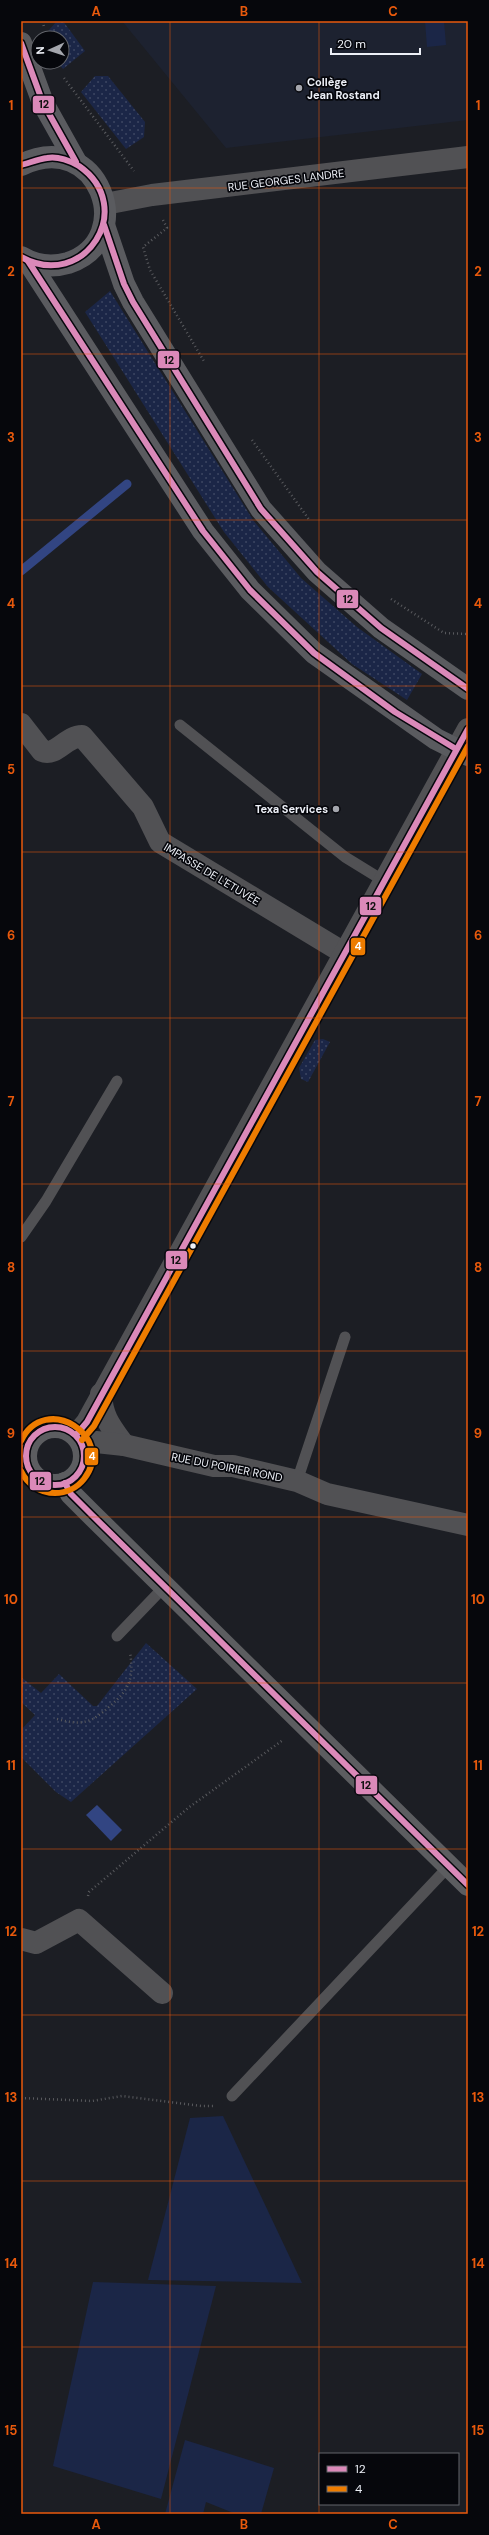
<svg xmlns="http://www.w3.org/2000/svg" width="489" height="2535" font-family="'DM Sans',sans-serif">
	<style>
		.built { fill: #1d2230 }
		.grass { fill: url(#grass-dots) }
		.green { fill: #1b2647 }
		.water { fill: #324582 }
		.lines { fill: none; stroke-linecap: round; stroke-linejoin: round }
		.stream { stroke: #324582; stroke-width: 9 }
		.path { stroke: #595a5e; stroke-width: 2.5; stroke-dasharray: 1 3; stroke-linecap: butt }
		.lane { stroke: #515154; stroke-width: 11 }
		.street { stroke: #515154; stroke-width: 22 }
		.secondary { stroke: #5c5d60; stroke-width: 22 }
		.primary { stroke: #5a5b5f; stroke-width: 22 }
		.bus-1-casing { stroke: #06070c; stroke-width: 9 }
		.bus-2-casing { stroke: #06070c; stroke-width: 9 }
		.bus-1 { stroke: #db89b9; stroke-width: 6 }
		.bus-2 { stroke: #ee7c00; stroke-width: 6 }
		.grid { fill: none; stroke: #e8590c; stroke-width: 1; stroke-opacity: 0.55 }
		.poi-dot { fill: #a4a6ad; stroke: #06070c; stroke-width: 1.5 }
		.bus-dot { fill: #edf0f7; stroke: #06070c; stroke-width: 1.5 }
		.labels { text-anchor: middle; stroke-width: 3.5; stroke-linejoin: round; paint-order: stroke }
		.poi-label { font-size: 11px; font-weight: bold; fill: #edf0f7; stroke: #06070c; text-anchor: start }
		.street-label { font-size: 11px; fill: #edf0f7; stroke: #06070c }
		.line-badge { stroke: #06070c; stroke-width: 1.5 }
		.badge-label { font-size: 11px; text-anchor: middle; font-weight: bold; fill: #fff }
		.pale-badge-label { font-size: 11px; text-anchor: middle; font-weight: bold; fill: #111 }
		.neatline { fill: none; stroke: #e8590c; stroke-width: 1.5 }
		.grid-label { font-size: 13px; text-anchor: middle; font-weight: bold; fill: #e8590c }
	</style>
	<defs>
		<pattern id="grass-dots" width="8" height="8" patternUnits="userSpaceOnUse"><rect width="8" height="8" fill="#1b2647"/><path d="M2 2h.1M6 6h.1" fill="none" stroke="#3c4662" stroke-width="1.8" stroke-linecap="round"/></pattern>
	</defs>
	<rect width="100%" height="100%" fill="#1c1e24"/>
	<polygon class="built" points="122,21 468,21 468,120 226,148"/>
	<g class="grass">
		<polygon points="57,21 63,21 85,51 63,69 57,62 62,62 62,38 51,38 49,30"/>
		<polygon points="95,76 108,76 145,122 144,137 126,149 81,92"/>
		<polygon points="110,291 253,520 301,578 357,627 422,674 407,700 352,664 268,587 224,532 85,312"/>
		<polygon points="323,1039 330,1042 308,1082 301,1079 299,1068 315,1040"/>
		<polygon points="146,1643 197,1689 71,1802 56,1792 21,1757 21,1730 35,1715 21,1702 21,1677 41,1693 59,1674 93,1706 97,1706"/>
	</g>
	<g class="green">
		<polygon points="425,21 444,21 446,45 427,47"/>
		<polygon points="223,2116 302,2283 148,2280 190,2118"/>
		<polygon points="93,2282 216,2286 161,2499 53,2466"/>
		<polygon points="185,2440 274,2468 261,2514 236,2514 206,2502 203,2514 165,2514"/>
	</g>
	<polygon class="water" points="97,1805 122,1830 111,1841 86,1815"/>
	<g class="lines">
		<polyline class="stream" points="21,571 127,484"/>
		<g class="path">
			<polyline points="43,21 44,28"/>
			<polyline points="64,78 134,171"/>
			<polyline points="163,220 167,228 143,247 150,270 205,363"/>
			<polyline points="252,440 310,521"/>
			<polyline points="391,599 444,633 468,634"/>
			<path d="M57,1719C83,1726 91,1723 110,1706C130,1689 134,1678 130,1652"/>
			<polyline points="88,1896 89,1892 188,1808 283,1740"/>
			<polyline points="21,2098 92,2101 122,2096 201,2106 213,2106"/>
		</g>
		<g class="lane">
			<polyline points="180,725 345,857 384,881"/>
			<polyline points="21,1237 46,1201 117,1081"/>
			<polyline points="297,1481 345,1337"/>
			<polyline points="117,1636 165,1586"/>
			<polyline points="232,2096 449,1866"/>
		</g>
		<g class="street">
			<polyline points="105,204 152,195 468,157"/>
			<path d="M21,724L42,751C56,757 66,736 82,736L143,807L160,842L344,953"/>
			<path d="M101,1394C102,1417 111,1427 124,1445"/>
			<polyline points="76,1435 87,1422 468,729"/>
			<polyline points="83,1447 96,1442 124,1445 214,1466 233,1466 297,1481 327,1494 468,1525"/>
			<polyline points="21,1939 36,1943 79,1920 162,1993"/>
		</g>
		<g class="secondary">
			<circle cx="55" cy="1456" r="29"/>
			<polyline points="65,1483 71,1494 91,1514 468,1885"/>
		</g>
		<g class="primary">
			<polyline points="21,43 43,103 76,162"/>
			<path d="M21,165C99,127 139,240 68,263C51,268 36,266 21,257"/>
			<polyline points="104,225 124,284 133,302 261,509 317,572 381,628 468,689"/>
			<polyline points="28,261 203,531 250,590 314,653 436,739 468,755"/>
		</g>
		<g class="bus-1-casing">
			<g id="bus-1">
				<polyline points="21,43 43,103 76,162"/>
				<path d="M21,165C29,163 39,159 47,158C58,156 71,161 79,166C138,207 85,292 21,257"/>
				<polyline points="104,225 124,284 133,302 261,509 317,572 381,628 468,689"/>
				<polyline points="28,261 203,531 250,590 314,653 395,712 456,749"/>
				<circle cx="55" cy="1456" r="29"/>
				<polyline points="76,1435 87,1422 468,729"/>
				<polyline points="65,1483 71,1494 91,1514 468,1885"/>
			</g>
		</g>
		<g class="bus-2-casing">
			<g id="bus-2">
				<polyline points="82,1440 94,1426 468,746"/>
				<path d="M21,1441C45,1391 117,1437 84,1479C77,1488 66,1493 55,1493C40,1493 27,1484 21,1471"/>
			</g>
		</g>
		<use href="#bus-1" class="bus-1"/>
		<use href="#bus-2" class="bus-2"/>
	</g>
	<path class="grid" d="M170,21V2514M319,21V2514M21,188H468M21,354H468M21,520H468M21,686H468M21,852H468M21,1018H468M21,1184H468M21,1351H468M21,1517H468M21,1683H468M21,1849H468M21,2015H468M21,2181H468M21,2347H468"/>
	<g class="poi-dot">
		<circle cx="299" cy="88" r="4"/>
		<circle cx="336" cy="809" r="4"/>
	</g>
	<circle class="bus-dot" cx="193" cy="1246" r="3.5"/>
	<g class="labels">
		<g class="poi-label">
			<text x="307" y="86">Collège<tspan x="307" dy="13">Jean Rostand</tspan></text>
			<text x="328" y="813" text-anchor="end">Texa Services</text>
		</g>
		<g class="street-label">
			<text transform="translate(286 180) rotate(-7)" y="4">RUE GEORGES LANDRE</text>
			<text transform="translate(212 874) rotate(31)" y="4">IMPASSE DE L'ETUVÉE</text>
			<text transform="translate(227 1467) rotate(11)" y="4">RUE DU POIRIER ROND</text>
		</g>
	</g>
	<g class="line-badge">
		<rect x="32" y="95" width="23" height="19" rx="4" fill="#db89b9"/>
		<rect x="157" y="350" width="23" height="19" rx="4" fill="#db89b9"/>
		<rect x="336" y="589" width="23" height="20" rx="4" fill="#db89b9"/>
		<rect x="359" y="896" width="23" height="20" rx="4" fill="#db89b9"/>
		<rect x="350" y="937" width="16" height="19" rx="4" fill="#ee7c00"/>
		<rect x="165" y="1250" width="23" height="20" rx="4" fill="#db89b9"/>
		<rect x="84" y="1447" width="15" height="19" rx="4" fill="#ee7c00"/>
		<rect x="29" y="1471" width="23" height="20" rx="4" fill="#db89b9"/>
		<rect x="355" y="1775" width="23" height="20" rx="4" fill="#db89b9"/>
	</g>
	<g class="badge-label">
		<text x="358" y="950">4</text>
		<text x="92" y="1460">4</text>
	</g>
	<g class="pale-badge-label">
		<text x="44" y="108">12</text>
		<text x="169" y="364">12</text>
		<text x="348" y="603">12</text>
		<text x="371" y="910">12</text>
		<text x="176" y="1264">12</text>
		<text x="40" y="1485">12</text>
		<text x="366" y="1789">12</text>
	</g>
	<rect width="489" height="2535" fill="none" stroke="#06070c" stroke-width="44"/>
	<rect x="319" y="2453" width="140" height="52" fill="#06070c" stroke="#62646a"/>
	<rect x="327" y="2466" width="20" height="6" fill="#db89b9" stroke="#62646a"/>
	<text x="355" y="2473" font-size="12" fill="#edf0f7">12</text>
	<rect x="327" y="2486" width="20" height="6" fill="#ee7c00" stroke="#62646a"/>
	<text x="355" y="2493" font-size="12" fill="#edf0f7">4</text>
	<g transform="translate(50 50) rotate(267)"><circle r="19" fill="#06070c" stroke="#62646a"/>
	<path d="M0-3L7 15L0 10L-7 15Z" fill="#a4a6ad"/>
	<text y="-6" font-size="11" font-weight="bold" text-anchor="middle" fill="#edf0f7">N</text>
	</g>
	<path d="M331 48v6h89v-6" fill="none" stroke="#edf0f7" stroke-width="2"/>
	<text x="337" y="48" font-size="12" fill="#edf0f7" stroke="#06070c" stroke-width="3" paint-order="stroke">20 m</text>
	<rect x="22" y="22" width="445" height="2491" class="neatline"/>
	<g class="grid-label">
		<text x="96" y="16">A</text>
		<text x="244" y="16">B</text>
		<text x="393" y="16">C</text>
		<text x="11" y="110">1</text>
		<text x="478" y="110">1</text>
		<text x="11" y="276">2</text>
		<text x="478" y="276">2</text>
		<text x="11" y="442">3</text>
		<text x="478" y="442">3</text>
		<text x="11" y="608">4</text>
		<text x="478" y="608">4</text>
		<text x="11" y="774">5</text>
		<text x="478" y="774">5</text>
		<text x="11" y="940">6</text>
		<text x="478" y="940">6</text>
		<text x="11" y="1106">7</text>
		<text x="478" y="1106">7</text>
		<text x="11" y="1272">8</text>
		<text x="478" y="1272">8</text>
		<text x="11" y="1438">9</text>
		<text x="478" y="1438">9</text>
		<text x="11" y="1604">10</text>
		<text x="478" y="1604">10</text>
		<text x="11" y="1770">11</text>
		<text x="478" y="1770">11</text>
		<text x="11" y="1936">12</text>
		<text x="478" y="1936">12</text>
		<text x="11" y="2102">13</text>
		<text x="478" y="2102">13</text>
		<text x="11" y="2268">14</text>
		<text x="478" y="2268">14</text>
		<text x="11" y="2435">15</text>
		<text x="478" y="2435">15</text>
		<text x="96" y="2529">A</text>
		<text x="244" y="2529">B</text>
		<text x="393" y="2529">C</text>
	</g>
</svg>
